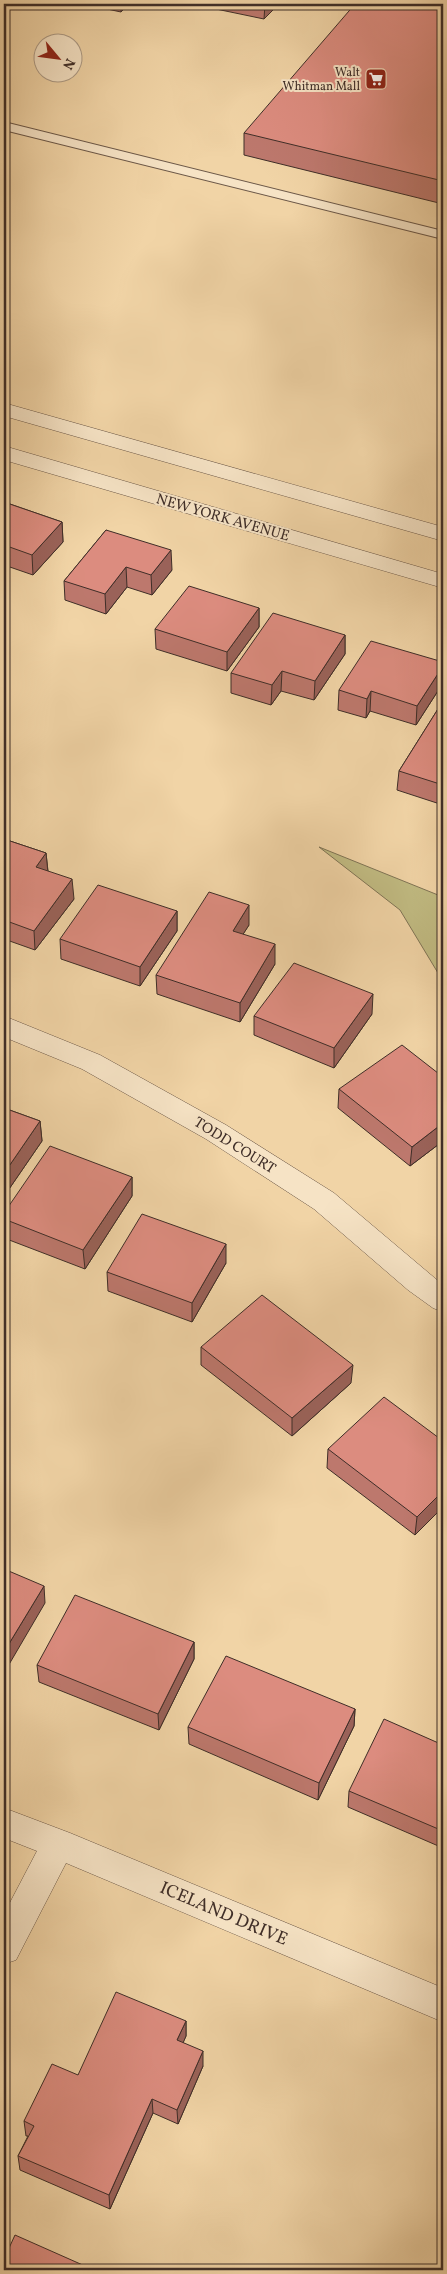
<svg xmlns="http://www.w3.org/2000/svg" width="447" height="2274" font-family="Vollkorn,serif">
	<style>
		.green { fill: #c1bb82; stroke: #807455 }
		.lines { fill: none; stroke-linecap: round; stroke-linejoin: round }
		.service-casing { stroke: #6c5848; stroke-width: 2 }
		.minor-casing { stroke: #6c5848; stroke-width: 1 }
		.tertiary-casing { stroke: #6c5848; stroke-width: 1 }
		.service { fill: #f6e3c5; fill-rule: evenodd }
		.minor { fill: #f6e3c5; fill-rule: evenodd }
		.tertiary { fill: #f6e3c5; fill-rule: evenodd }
		.wall { fill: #bd786d; stroke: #3f2e28 }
		.shaded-wall { fill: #9a6259; stroke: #3f2e28 }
		.building { fill: #dc8c7f; stroke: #3f2e28 }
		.labels { text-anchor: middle; stroke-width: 4; stroke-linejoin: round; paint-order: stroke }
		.far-poi-label { font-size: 12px; fill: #3f2e28; stroke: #f6e3c5; text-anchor: end }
		.street-label { font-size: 15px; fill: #3f2e28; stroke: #f6e3c5 }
		.near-street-label { font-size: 18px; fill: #3f2e28; stroke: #f6e3c5 }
	</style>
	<rect width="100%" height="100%" fill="#f1d4a6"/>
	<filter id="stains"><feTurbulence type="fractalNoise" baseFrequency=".004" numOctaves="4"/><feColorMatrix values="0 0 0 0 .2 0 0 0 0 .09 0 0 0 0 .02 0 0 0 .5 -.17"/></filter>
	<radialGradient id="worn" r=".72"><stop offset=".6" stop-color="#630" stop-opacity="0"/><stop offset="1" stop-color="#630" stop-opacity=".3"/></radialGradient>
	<polygon class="green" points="319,847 443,897 443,975 438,973 400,910"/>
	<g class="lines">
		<g class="service-casing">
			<polygon id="service" points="4,122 443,231 443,239 4,130"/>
		</g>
		<g class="minor-casing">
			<g id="minor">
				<polygon points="4,1016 100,1055 226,1125 334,1193 443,1285 443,1312 433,1308 408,1290 314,1209 206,1139 82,1069 4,1037"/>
				<polygon points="4,1808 70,1833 443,1988 443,2022 66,1863 16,1960 4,1964 4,1914 37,1851 4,1838"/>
			</g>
		</g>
		<g class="tertiary-casing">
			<g id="tertiary">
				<polygon points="4,403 443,527 443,541 4,416"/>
				<polygon points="4,446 443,574 443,588 4,460"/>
			</g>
		</g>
		<use href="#service" class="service"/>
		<use href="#minor" class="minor"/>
		<use href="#tertiary" class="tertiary"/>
	</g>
	<g class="wall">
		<polygon points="84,4 129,4 121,12"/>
		<polygon points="192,4 279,4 264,19"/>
		<polygon points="443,4 443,204 244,155 244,133"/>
		<polygon points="4,502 62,522 63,542 33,575 4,565"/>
		<polygon points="106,530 172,570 152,595 127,587 106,614 65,600 64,581"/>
		<polygon points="259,608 259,627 227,671 156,649 155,629"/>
		<polygon points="345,635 345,654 314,700 281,691 271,705 231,693 231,673"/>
		<polygon points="443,662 443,683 416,725 370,711 366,718 338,710 339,690"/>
		<polygon points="443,701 443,805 397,790 399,771"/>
		<polygon points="4,839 46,853 48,871 74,899 35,950 4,939"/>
		<polygon points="177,911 177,931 140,986 61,959 60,939"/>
		<polygon points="249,925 243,934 275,964 240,1022 157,994 156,975"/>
		<polygon points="372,1014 334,1068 254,1035 254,1016"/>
		<polygon points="443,1077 443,1141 410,1166 338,1108 339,1089"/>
		<polygon points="4,1108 40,1121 42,1141 7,1192 4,1190"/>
		<polygon points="132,1177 132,1196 85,1269 4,1238 4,1213"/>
		<polygon points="226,1263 192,1322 108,1291 107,1272"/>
		<polygon points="201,1347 351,1383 292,1436 201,1365"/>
		<polygon points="443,1441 443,1507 415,1535 327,1468 328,1449"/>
		<polygon points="194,1642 194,1659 159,1730 39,1682 37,1665"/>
		<polygon points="355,1709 354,1726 318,1800 189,1744 188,1727"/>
		<polygon points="443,1745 443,1848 348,1807 349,1791"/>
		<polygon points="186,2021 186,2036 183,2042 203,2066 178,2124 153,2113 110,2209 20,2170 18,2156 28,2136 26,2136 24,2121 78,2075"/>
	</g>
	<g class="shaded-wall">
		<polygon points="121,4 129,4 121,12"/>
		<polygon points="265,4 279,4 264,19"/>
		<polygon points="62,522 63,542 33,575 32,555"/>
		<polygon points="171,550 172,570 152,595 151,575"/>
		<polygon points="126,567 127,587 106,614 105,594"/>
		<polygon points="259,608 259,627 227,671 227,652"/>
		<polygon points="345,635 345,654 314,700 315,681"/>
		<polygon points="443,666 443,683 416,725 417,706"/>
		<polygon points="282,671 281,691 271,705 272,685"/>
		<polygon points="371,691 370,711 366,718 367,699"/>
		<polygon points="46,853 48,873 36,867"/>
		<polygon points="72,879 74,899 35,950 34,931"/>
		<polygon points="249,905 249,925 233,950 233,931"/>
		<polygon points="177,911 177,931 140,986 140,967"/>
		<polygon points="275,944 275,964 240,1022 240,1003"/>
		<polygon points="373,994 372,1014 334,1068 334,1048"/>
		<polygon points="40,1121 42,1141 7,1192 5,1172"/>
		<polygon points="443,1123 443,1141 410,1166 412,1147"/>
		<polygon points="132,1177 132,1196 85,1269 83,1250"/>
		<polygon points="226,1244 226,1263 192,1322 192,1303"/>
		<polygon points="353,1365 351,1383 292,1436 292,1418"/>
		<polygon points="443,1491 443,1507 415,1535 417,1517"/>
		<polygon points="44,1586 45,1603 4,1673 4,1652"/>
		<polygon points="194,1642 194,1659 159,1730 158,1714"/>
		<polygon points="355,1709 354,1726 318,1800 319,1783"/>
		<polygon points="186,2021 186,2036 178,2055 177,2040"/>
		<polygon points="203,2051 203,2066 178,2124 177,2110"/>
		<polygon points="152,2099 153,2113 110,2209 109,2195"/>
	</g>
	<g class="building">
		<polygon points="355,4 443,4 443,181 244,133"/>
		<polygon points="4,502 62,522 32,555 4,545"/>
		<polygon points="106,530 171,550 151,575 126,567 105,594 64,581"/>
		<polygon points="189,586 259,608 227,652 155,629"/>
		<polygon points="273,613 345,635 315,681 282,671 272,685 231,673"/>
		<polygon points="371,641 443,662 443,666 417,706 371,691 367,699 339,690"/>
		<polygon points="443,701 443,785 399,771"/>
		<polygon points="4,839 46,853 36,867 72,879 34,931 4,920"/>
		<polygon points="98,885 177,911 140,967 60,939"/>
		<polygon points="209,892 249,905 233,931 275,944 240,1003 156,975"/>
		<polygon points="294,963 373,994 334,1048 254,1016"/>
		<polygon points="402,1045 443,1077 443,1123 412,1147 339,1089"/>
		<polygon points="4,1108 40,1121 5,1172 4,1172"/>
		<polygon points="50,1146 132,1177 83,1250 4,1219 4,1213"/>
		<polygon points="142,1214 226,1244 192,1303 107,1272"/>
		<polygon points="262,1295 353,1365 292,1418 201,1347"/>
		<polygon points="384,1397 443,1441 443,1491 417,1517 328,1449"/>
		<polygon points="4,1569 44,1586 4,1652"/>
		<polygon points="75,1595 194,1642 158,1714 37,1665"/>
		<polygon points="226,1656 355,1709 319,1783 188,1727"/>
		<polygon points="384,1719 443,1745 443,1831 349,1791"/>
		<polygon points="116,1992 186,2021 177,2040 203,2051 177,2110 152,2099 109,2195 18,2156 34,2126 24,2121 52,2064 78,2075"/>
		<polygon points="15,2235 94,2270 4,2270 4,2259"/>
	</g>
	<defs>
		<g id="supermarket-square" transform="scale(1.125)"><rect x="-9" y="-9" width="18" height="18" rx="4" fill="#8f2418" stroke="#f6e3c5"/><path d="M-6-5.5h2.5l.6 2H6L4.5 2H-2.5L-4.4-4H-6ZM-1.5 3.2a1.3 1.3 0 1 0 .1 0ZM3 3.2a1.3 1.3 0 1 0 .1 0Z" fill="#fff"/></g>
	</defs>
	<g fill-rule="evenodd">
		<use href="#supermarket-square" x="376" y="79"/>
	</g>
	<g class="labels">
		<g class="far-poi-label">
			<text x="360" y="76">Walt<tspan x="360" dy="14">Whitman Mall</tspan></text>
		</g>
		<g class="street-label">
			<text transform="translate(223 517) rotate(16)" y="5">NEW YORK AVENUE</text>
			<text transform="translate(235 1145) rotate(32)" y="5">TODD COURT</text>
		</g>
		<g class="near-street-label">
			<text transform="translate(224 1913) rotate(23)" y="6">ICELAND DRIVE</text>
		</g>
	</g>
	<rect width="447" height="2274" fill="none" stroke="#f1d4a6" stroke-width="20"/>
	<rect x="5" y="5" width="437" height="2264" fill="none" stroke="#3f2e28" stroke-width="2.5"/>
	<rect x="10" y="10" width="427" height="2254" fill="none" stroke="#3f2e28"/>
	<g transform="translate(58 58) rotate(119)"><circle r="24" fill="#f6e3c5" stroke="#ad9b86"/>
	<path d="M0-4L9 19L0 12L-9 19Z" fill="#8f2418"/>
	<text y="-8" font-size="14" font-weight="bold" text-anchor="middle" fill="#3f2e28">N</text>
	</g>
	<rect width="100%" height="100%" filter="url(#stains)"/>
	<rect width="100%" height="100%" fill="url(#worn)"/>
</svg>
